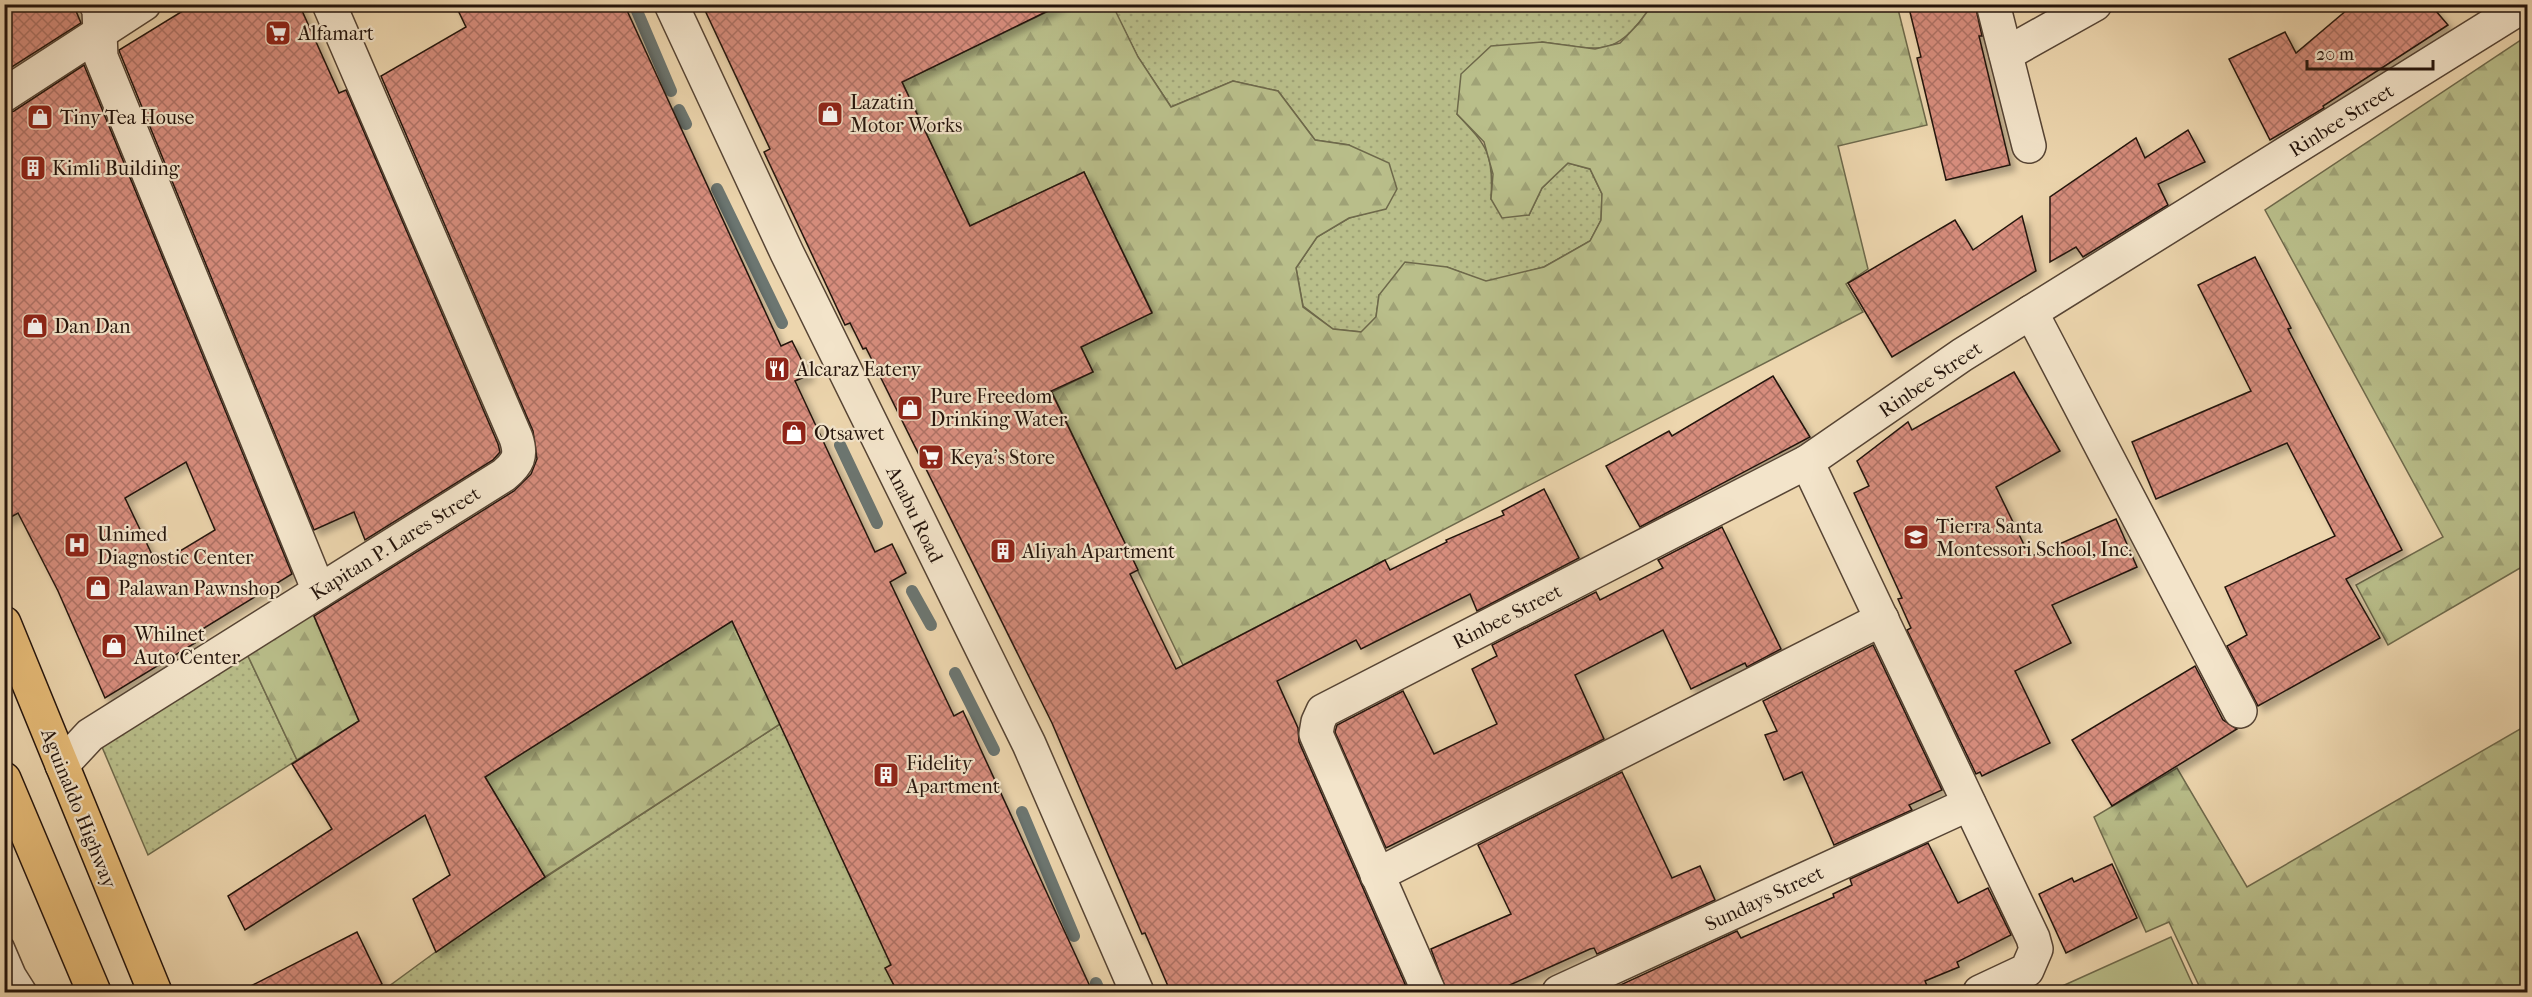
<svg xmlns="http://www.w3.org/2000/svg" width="2532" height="997" font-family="'IM FELL French Canon',serif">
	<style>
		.grass { fill: url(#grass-dots); stroke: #6e694b; stroke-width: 1.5 }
		.forest { fill: url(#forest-firs); stroke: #6e694b; stroke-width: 1.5 }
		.green { fill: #b9be8a; stroke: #6e694b; stroke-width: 1.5 }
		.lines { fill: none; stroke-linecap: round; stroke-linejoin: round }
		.stream { stroke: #6c7671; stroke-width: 12 }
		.building { fill: url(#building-cross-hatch); stroke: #24140c; stroke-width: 1.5; fill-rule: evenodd; filter: url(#shadow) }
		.service-casing { stroke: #564434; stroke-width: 21 }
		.minor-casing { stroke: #564434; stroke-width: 36 }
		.tertiary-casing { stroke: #564434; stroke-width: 36 }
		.trunk-casing { stroke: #24140c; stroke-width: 36 }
		.service { stroke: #f3e4ca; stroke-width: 18 }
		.minor { stroke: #f3e4ca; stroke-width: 33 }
		.tertiary { stroke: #f3e4ca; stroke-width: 33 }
		.trunk { stroke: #e6bb77; stroke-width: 33 }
		.labels { text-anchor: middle; stroke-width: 4.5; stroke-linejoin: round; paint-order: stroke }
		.poi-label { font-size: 20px; fill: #24140c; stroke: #f3e4ca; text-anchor: start }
		.street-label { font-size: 20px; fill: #24140c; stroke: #f3e4ca }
	</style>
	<defs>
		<pattern id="grass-dots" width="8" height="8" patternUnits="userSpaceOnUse" patternTransform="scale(1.5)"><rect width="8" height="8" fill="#b9be8a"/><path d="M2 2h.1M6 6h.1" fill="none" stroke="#9fa276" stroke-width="1.8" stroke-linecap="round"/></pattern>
		<pattern id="forest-firs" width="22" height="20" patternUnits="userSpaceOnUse" patternTransform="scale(1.5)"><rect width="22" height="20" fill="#b9be8a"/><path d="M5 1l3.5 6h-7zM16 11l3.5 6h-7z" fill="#9fa276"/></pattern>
		<pattern id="building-cross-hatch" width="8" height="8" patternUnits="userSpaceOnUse" patternTransform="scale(1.5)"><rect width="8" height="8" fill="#d78d7d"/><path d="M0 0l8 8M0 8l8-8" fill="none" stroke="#ae7265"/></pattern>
		<filter id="shadow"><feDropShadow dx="5.5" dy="5.5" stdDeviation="3" flood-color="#0004"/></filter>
	</defs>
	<rect width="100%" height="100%" fill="#edd6ae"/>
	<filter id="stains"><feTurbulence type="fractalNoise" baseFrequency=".00333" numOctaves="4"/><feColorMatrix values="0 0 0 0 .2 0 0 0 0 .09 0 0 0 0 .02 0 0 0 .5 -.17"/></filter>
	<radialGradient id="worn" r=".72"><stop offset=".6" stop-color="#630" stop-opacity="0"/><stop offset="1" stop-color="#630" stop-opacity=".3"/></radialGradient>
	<g class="grass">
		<path d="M1112,5H1652C1615,59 1602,50 1542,42L1457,114C1487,146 1494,153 1491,199L1529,215L1542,188L1568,163L1590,169L1602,194L1601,220L1590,241L1544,267L1486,282L1447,267L1379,295L1376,317L1362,332L1333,329L1303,306L1296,268L1317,237L1349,218L1386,208L1349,145L1315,140L1278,91L1233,81L1171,107L1138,57Z"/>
		<polygon points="247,654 297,760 148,855 102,747"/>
		<polygon points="780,724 891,964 886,968 898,992 381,992 471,926"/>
	</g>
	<g class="forest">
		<polygon points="1112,4 1138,57 1171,107 1233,81 1278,91 1315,140 1349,145 1389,163 1397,189 1386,209 1349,218 1317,237 1296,268 1303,307 1333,329 1361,332 1376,317 1379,295 1405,262 1447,267 1486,281 1544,267 1590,241 1601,220 1602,194 1590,169 1568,163 1542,188 1529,215 1502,218 1491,199 1493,174 1484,142 1457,114 1461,74 1491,46 1542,42 1595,49 1620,43 1639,23 1652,5 1897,5 1927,125 1838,146 1868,269 1846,284 1863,312 1183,665 1052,392 1093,372 1081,347 1152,312 1084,172 970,226 902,82 1061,5"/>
		<polygon points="2527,36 2527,564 2388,645 2356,585 2443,537 2265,210"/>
		<polygon points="312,612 359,721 297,760 247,654"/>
		<polygon points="732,621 780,724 545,877 485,777"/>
		<polygon points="2527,725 2527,992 2202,992 2169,922 2146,932 2094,817 2177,768 2247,887"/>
	</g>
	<polygon class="green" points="2171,937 2196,992 2049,992"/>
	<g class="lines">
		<g class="stream">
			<polyline points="634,4 671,91"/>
			<polyline points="679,110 686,124"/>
			<polyline points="717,189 782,323"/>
			<polyline points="840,445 877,523"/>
			<polyline points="912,591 931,625"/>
			<polyline points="955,673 994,750"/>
			<polyline points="1022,812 1074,936"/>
			<polyline points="1096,983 1100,992"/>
		</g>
	</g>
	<g class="building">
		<polygon points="4,4 73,4 81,23 4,72"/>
		<polygon points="194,4 299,4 339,93 346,90 498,444 500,452 493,460 365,540 354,512 314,530 120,53 119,50"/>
		<polygon points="455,4 624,4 781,346 792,341 809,375 795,381 875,552 892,544 906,573 890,582 954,716 963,711 1093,993 898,993 885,968 891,965 732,621 485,777 545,877 436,952 413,899 450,875 425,815 245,930 228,896 332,829 292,764 359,721 314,616 514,491 531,474 537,459 533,431 381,76 466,27"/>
		<polygon points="702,4 1062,4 902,82 970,226 1084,172 1152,313 1081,347 1093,372 1051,391 1138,570 1130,574 1176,669 1385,560 1390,570 1447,542 1446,540 1504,515 1502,511 1544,489 1579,558 1477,611 1470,594 1361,649 1356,640 1277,681 1298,728 1299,742 1409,993 1171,993 1145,933 1142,934 1052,723 866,348 863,349 850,323 845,325 764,152 770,149"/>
		<polygon points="1908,4 1975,4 1982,36 1979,36 2010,165 1946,180 1917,58 1921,57"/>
		<polygon points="2354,4 2430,4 2448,25 2323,106 2324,108 2270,140 2229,59 2285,32 2296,53"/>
		<path d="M84,65L292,574L191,636L195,643L105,698L58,591L18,513L4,521V114L14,111ZM186,462L215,530L157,565L125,498Z"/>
		<polygon points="2188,130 2205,162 2158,184 2168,205 2083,257 2076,247 2050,262 2050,197 2136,138 2145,158"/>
		<polygon points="2022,216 2036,271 1892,357 1848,283 1955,220 1973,250"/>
		<polygon points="2255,257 2291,328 2288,329 2402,550 2346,579 2380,638 2258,706 2227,646 2247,635 2225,587 2335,536 2287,443 2156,499 2132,442 2251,391 2198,285"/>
		<polygon points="2014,372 2060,451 1996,487 2030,557 2116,519 2137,567 2052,605 2071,643 2015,671 2050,743 1982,776 1980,772 1976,774 1907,630 1911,628 1898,599 1902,598 1854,493 1869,486 1857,461 1908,422 1912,430"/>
		<polygon points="1773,376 1810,437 1640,527 1606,466 1669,431 1672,436"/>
		<polygon points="1722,527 1781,649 1747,667 1745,663 1691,689 1663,630 1575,675 1604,739 1386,848 1335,732 1337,725 1403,691 1434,754 1497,724 1472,669 1497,656 1492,645 1596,592 1600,600 1663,568 1658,560"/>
		<polygon points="1873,645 1942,790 1909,805 1912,810 1834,845 1802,772 1784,780 1765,735 1777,731 1763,701"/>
		<polygon points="2195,666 2223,720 2237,729 2112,806 2072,740"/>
		<polygon points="1622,772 1672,878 1700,866 1715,900 1597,954 1594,948 1590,949 1492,993 1447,993 1431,949 1511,914 1478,845"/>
		<polygon points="1928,843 1958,903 1988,888 2011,935 1957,962 1959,967 1925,981 1930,993 1619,993 1616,987 1737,931 1741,938 1834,897 1833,894 1852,885 1850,879"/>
		<polygon points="2112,864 2137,918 2066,953 2039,894 2072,878 2074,882"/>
		<polygon points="357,932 382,984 364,993 237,993"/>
	</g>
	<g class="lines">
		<g class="service-casing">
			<polyline id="service" points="4,945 16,973 28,992"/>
		</g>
		<g class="minor-casing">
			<g id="minor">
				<polyline points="96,4 99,10 101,57 319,591"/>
				<polyline points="1993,4 2029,146"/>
				<polyline points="2006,54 2095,4"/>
				<polyline points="2031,312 2240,711"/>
				<polyline points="1807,462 2033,938 2036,949 2027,970 1980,992"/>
				<path d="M62,765L90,735L504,475C518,463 522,456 516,438L329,4"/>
				<polyline points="1377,875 1882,619"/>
				<polyline points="1429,992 1316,734 1318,722 1323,711 1807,462 1962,355 2526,4"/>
				<polyline points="1559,992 1969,804"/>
			</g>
		</g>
		<g class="tertiary-casing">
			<g id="tertiary">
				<polyline points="671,4 787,253 1029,744 1137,992"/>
				<polyline points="4,95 144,4"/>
			</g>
		</g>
		<g class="trunk-casing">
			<g id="trunk">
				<polyline points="4,623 155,992"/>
				<polyline points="4,779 94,992"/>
			</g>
		</g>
		<use href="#service" class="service"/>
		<use href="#minor" class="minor"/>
		<use href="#tertiary" class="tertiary"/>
		<use href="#trunk" class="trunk"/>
	</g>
	<defs>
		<g id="supermarket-square" transform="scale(1.35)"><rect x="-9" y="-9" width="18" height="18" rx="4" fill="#8f2418" stroke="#f3e4ca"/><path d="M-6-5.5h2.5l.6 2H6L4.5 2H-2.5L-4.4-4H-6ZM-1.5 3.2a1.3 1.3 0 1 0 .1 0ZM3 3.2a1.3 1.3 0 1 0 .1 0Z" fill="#fff"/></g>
		<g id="shop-square" transform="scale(1.35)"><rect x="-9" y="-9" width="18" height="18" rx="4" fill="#8f2418" stroke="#f3e4ca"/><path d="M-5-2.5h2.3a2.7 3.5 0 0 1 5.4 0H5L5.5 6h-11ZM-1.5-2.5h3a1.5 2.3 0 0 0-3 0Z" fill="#fff"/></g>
		<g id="building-square" transform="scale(1.35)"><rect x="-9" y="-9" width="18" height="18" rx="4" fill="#8f2418" stroke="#f3e4ca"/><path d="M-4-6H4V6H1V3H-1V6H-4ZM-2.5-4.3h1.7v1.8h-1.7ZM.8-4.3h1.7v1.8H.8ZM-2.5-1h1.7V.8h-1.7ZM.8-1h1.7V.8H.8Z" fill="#fff"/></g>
		<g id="restaurant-square" transform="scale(1.35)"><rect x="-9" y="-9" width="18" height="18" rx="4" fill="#8f2418" stroke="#f3e4ca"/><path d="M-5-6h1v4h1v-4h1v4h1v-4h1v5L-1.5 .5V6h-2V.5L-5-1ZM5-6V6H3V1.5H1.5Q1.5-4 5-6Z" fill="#fff"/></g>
		<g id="school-square" transform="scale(1.35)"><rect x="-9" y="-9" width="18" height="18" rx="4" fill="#8f2418" stroke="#f3e4ca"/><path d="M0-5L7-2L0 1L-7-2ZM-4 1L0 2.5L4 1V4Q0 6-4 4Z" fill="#fff"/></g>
		<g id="hospital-square" transform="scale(1.35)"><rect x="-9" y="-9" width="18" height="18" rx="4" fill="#8f2418" stroke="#f3e4ca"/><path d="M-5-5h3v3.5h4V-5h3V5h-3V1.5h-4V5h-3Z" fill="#fff"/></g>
	</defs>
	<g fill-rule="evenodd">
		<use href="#supermarket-square" x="278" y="33"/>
		<use href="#shop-square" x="830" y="114"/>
		<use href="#shop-square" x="40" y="117"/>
		<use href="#building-square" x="33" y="168"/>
		<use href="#shop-square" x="35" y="326"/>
		<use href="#restaurant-square" x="777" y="369"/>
		<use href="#shop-square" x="910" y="408"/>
		<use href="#shop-square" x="794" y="433"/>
		<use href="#supermarket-square" x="931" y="457"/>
		<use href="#school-square" x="1916" y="537"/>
		<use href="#hospital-square" x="77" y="545"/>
		<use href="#building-square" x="1003" y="551"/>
		<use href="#shop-square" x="98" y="588"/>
		<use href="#shop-square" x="114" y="646"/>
		<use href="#building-square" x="886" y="775"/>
	</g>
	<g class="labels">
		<g class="poi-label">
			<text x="298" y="40">Alfamart</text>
			<text x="850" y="109">Lazatin<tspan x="850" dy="23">Motor Works</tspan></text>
			<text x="60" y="124">Tiny Tea House</text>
			<text x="52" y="175">Kimli Building</text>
			<text x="54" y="333">Dan Dan</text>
			<text x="796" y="376">Alcaraz Eatery</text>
			<text x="930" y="403">Pure Freedom<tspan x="930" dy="23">Drinking Water</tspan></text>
			<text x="814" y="440">Otsawet</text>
			<text x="950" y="464">Keya's Store</text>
			<text x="1936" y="533">Tierra Santa<tspan x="1936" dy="23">Montessori School, Inc.</tspan></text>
			<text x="97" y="541">Unimed<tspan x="97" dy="23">Diagnostic Center</tspan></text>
			<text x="1022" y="558">Aliyah Apartment</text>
			<text x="118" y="595">Palawan Pawnshop</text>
			<text x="134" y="641">Whilnet<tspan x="134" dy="23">Auto Center</tspan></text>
			<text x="906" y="770">Fidelity<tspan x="906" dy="23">Apartment</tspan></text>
		</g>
		<g class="street-label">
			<text transform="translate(2341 120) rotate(-32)" y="7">Rinbee Street</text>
			<text transform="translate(1930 379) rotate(-34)" y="7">Rinbee Street</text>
			<text transform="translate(915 514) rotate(64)" y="7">Anabu Road</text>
			<text transform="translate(395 543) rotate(-32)" y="7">Kapitan P. Lares Street</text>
			<text transform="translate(1507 616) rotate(-27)" y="7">Rinbee Street</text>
			<text transform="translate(79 808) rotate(68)" y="7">Aguinaldo Highway</text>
			<text transform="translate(1764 898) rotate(-25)" y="7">Sundays Street</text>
		</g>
	</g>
	<rect width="2532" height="997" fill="none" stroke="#edd6ae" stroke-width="24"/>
	<rect x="6" y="6" width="2520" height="985" fill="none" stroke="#24140c" stroke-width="3"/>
	<rect x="12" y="12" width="2508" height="973" fill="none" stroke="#24140c" stroke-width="1.5"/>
	<path d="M2307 60v9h126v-9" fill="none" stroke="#24140c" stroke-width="3"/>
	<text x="2316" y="60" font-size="18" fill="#24140c" stroke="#f3e4ca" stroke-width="4.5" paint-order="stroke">20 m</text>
	<rect width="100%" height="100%" filter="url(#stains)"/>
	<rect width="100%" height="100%" fill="url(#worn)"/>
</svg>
